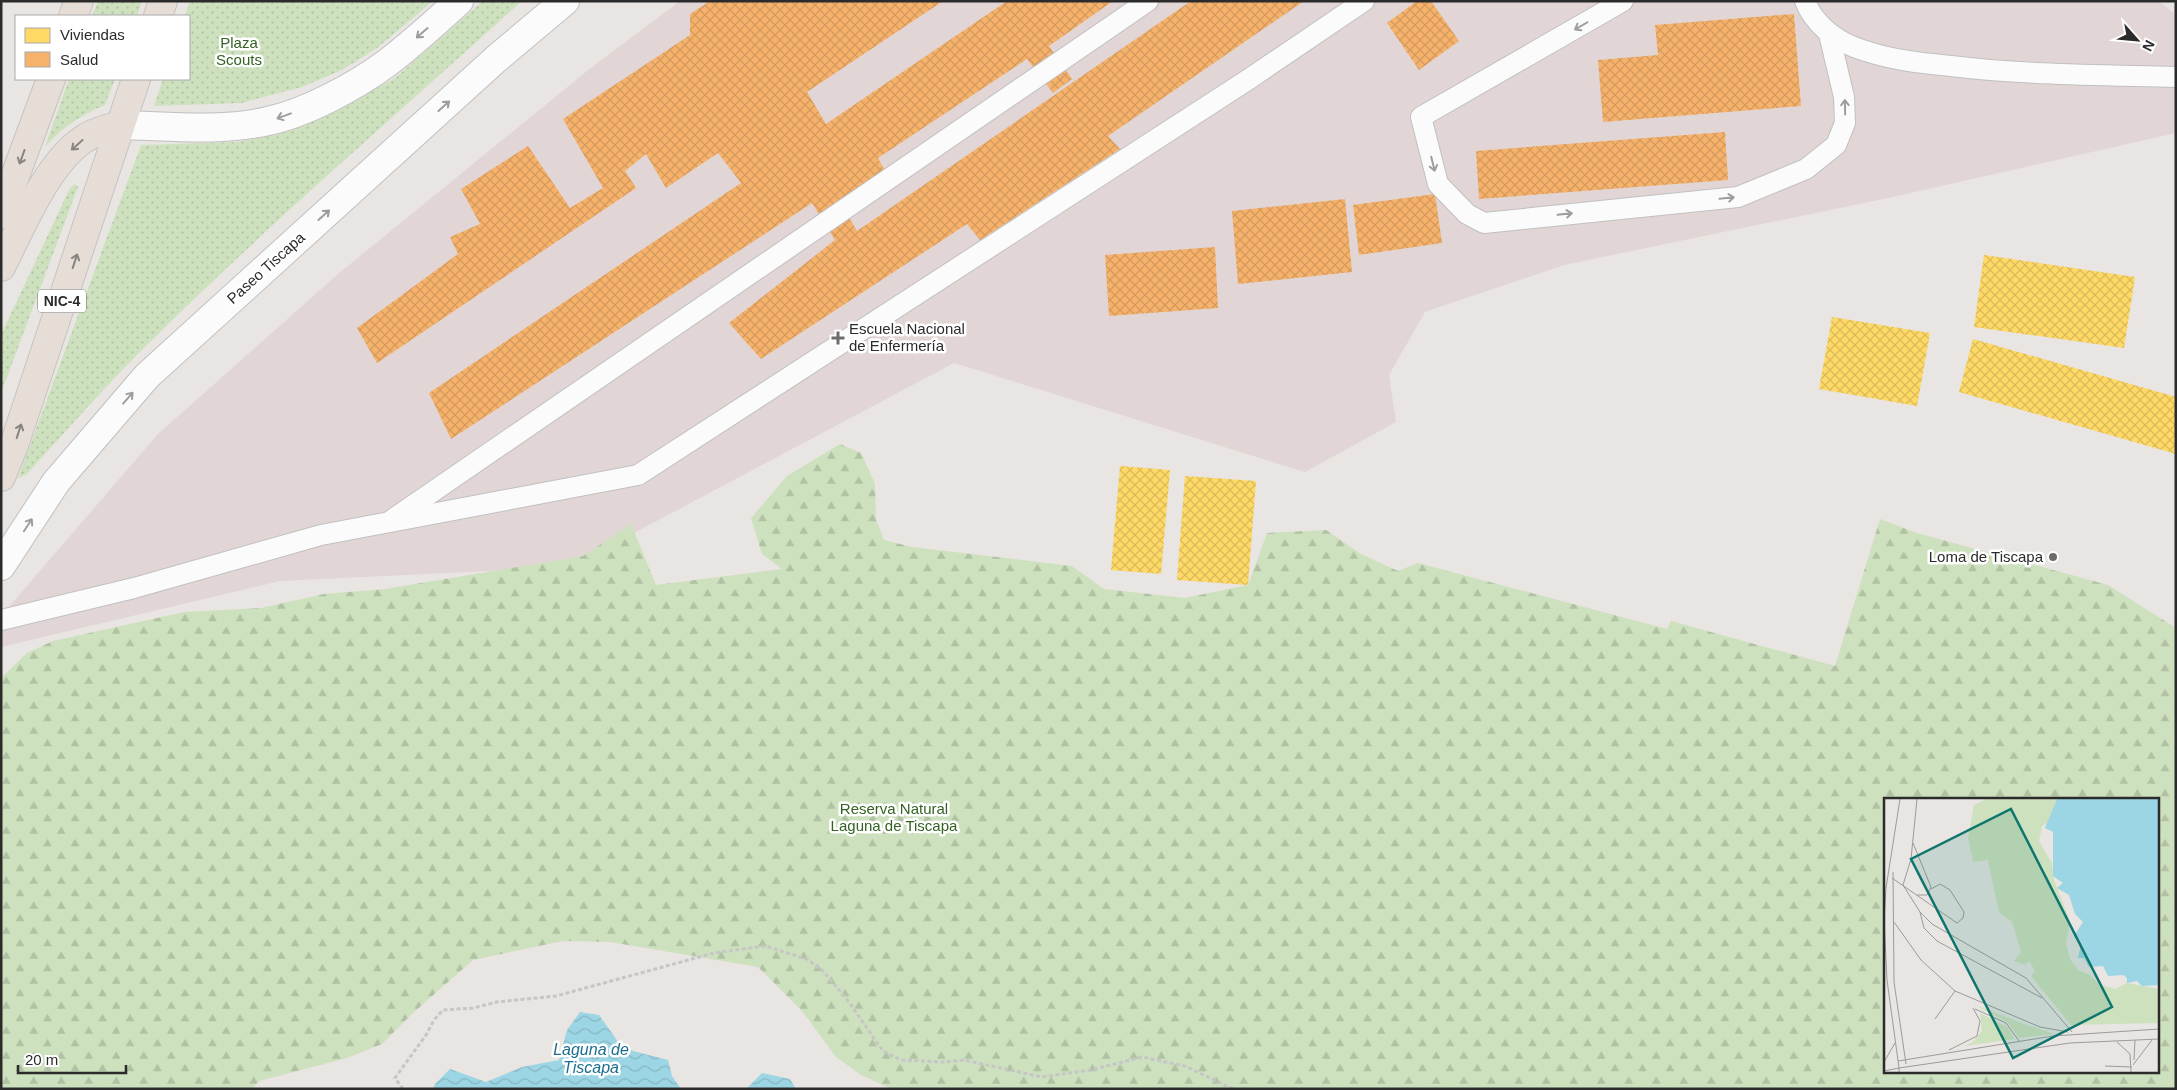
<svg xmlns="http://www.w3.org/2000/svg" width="2177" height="1090" font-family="Helvetica,sans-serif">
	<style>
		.medical { fill: #e1d6d5 }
		.green { fill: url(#green-dots) }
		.forest { fill: url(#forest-firs); fill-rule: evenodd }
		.water { fill: url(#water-waves) }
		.homes { fill: url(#homes-cross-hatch) }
		.health { fill: url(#health-cross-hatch) }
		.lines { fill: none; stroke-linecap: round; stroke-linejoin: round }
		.service-casing { stroke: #c1c0c0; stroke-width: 22 }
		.minor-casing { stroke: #c1c0c0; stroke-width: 30 }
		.tertiary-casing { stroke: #c1c0c0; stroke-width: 30 }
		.trunk-casing { stroke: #c5c3c2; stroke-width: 30 }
		.path { stroke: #c6c6c6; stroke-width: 3; stroke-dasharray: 4 2.5; stroke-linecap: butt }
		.service { stroke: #fcfbfb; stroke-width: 20 }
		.minor { stroke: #fcfbfb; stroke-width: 28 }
		.tertiary { stroke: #fcfbfb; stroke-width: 28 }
		.trunk { stroke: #e6ded6; stroke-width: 28 }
		.oneway { stroke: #9e9d9d }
		.oneway2 { stroke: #888480 }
		.poi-dot { fill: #6d6c6b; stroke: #fff; stroke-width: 2 }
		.labels { text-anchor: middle; stroke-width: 5; stroke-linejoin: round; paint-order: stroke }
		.shield { fill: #fff; stroke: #6b6b6b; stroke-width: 1 }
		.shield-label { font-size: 14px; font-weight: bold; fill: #2b2b2b }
		.park-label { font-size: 15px; fill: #336222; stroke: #fff }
		.street-label { font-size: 15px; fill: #2b2b2b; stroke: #fff }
		.poi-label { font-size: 15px; fill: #2b2b2b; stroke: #fff; text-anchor: start }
		.water-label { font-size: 16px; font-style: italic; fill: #1b6e8f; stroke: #fff }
		.inset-road { fill: none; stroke: #9c9b99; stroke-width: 1 }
		.view { fill: #0f766e; fill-opacity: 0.15; stroke: #0f766e; stroke-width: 2.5 }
		.inset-edge { fill: none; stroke: #2b2b2b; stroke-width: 2.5 }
	</style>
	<defs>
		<pattern id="green-dots" width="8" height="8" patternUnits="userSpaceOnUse" patternTransform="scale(1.25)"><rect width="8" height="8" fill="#cee1be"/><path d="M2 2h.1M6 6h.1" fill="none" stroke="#b1c1a3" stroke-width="1.8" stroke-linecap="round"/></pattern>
		<pattern id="forest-firs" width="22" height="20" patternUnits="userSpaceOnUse" patternTransform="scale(1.25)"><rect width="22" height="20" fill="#cee1be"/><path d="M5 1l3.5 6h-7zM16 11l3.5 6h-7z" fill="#b1c1a3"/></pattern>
		<pattern id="water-waves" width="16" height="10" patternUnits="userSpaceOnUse" patternTransform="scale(1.25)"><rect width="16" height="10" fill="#9cd5e3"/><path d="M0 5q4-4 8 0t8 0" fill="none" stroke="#87b7c3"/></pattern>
		<pattern id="homes-cross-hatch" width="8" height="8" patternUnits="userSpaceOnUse" patternTransform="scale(1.25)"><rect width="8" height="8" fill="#ffd966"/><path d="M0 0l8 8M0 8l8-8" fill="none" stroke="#dbba59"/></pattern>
		<pattern id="health-cross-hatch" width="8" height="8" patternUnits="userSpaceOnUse" patternTransform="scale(1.25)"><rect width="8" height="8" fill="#f6b26b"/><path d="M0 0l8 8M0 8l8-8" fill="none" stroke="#d3995d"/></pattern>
	</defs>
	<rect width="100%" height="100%" fill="#e8e5e2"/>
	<polygon class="medical" points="680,1 2159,1 2176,15 2176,133 1893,197 1564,265 1425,312 1389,375 1396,422 1305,472 954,363 570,567 280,581 1,647 1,616 158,434 338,274 592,67"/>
	<g class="green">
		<polygon points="98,1 142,1 137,16 92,16"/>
		<polygon points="190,1 433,1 377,48 342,70 302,87 241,103 154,106 163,79 189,79 189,16 185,16"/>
		<path d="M483,1H522C394,117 262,230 140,352C101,391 64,433 27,474L18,478L141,145L236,142L275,135L338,110L395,78Z"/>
		<path d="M69,79H115L105,105C78,117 65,125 45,147Z"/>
		<polygon points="75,184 78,187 1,393 1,335 70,188"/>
	</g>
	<path class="forest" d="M840,444L861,453L875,484L876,520L884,540L912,547L1072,566L1104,589L1185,598L1248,585L1267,533L1326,530L1361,554L1398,571L1418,563L1667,629L1671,621L1835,666L1880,519L1917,533L2108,585L2176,628V1089H892L861,1075L836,1057L802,1011L758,967L610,942L563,941L473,960L413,1013L382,1044L347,1058L259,1081L252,1089H1V678L27,653L53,641L184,612L261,608L324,594L385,589L583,556L631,524L656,585L782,569L762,554L751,518L787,476ZM1886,799H2158V1071H1886Z"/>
	<g class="water">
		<polygon points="580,1012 599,1015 619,1043 633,1051 668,1060 672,1076 681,1089 433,1089 435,1084 450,1069 486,1082 522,1067 559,1060 567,1030"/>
		<polygon points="762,1073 790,1079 796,1089 746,1089"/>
	</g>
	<g class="homes">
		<polygon points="1984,255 2135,277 2124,348 1974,327"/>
		<polygon points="1832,317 1930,333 1917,406 1819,389"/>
		<polygon points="1973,339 2176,397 2176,454 1959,392"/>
		<polygon points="1120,466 1170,470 1161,574 1111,570"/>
		<polygon points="1185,476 1256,481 1248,585 1177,580"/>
	</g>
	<g class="health">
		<polygon points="710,1 943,1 807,92 826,124 1007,1 1113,1 1049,46 1072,79 1053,93 1027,59 878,158 887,175 842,206 857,231 1191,1 1304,1 1108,136 1120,149 980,240 967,224 761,359 729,323 835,240 812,203 451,439 429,393 741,183 718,153 666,188 646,154 625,171 636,188 377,363 357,328 458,254 450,237 480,224 461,189 528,146 570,208 603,188 563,119 690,35 690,14"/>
		<polygon points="1417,1 1431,1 1459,41 1419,70 1387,23"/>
		<polygon points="1794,14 1801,106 1603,122 1598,60 1658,55 1655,25"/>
		<polygon points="1725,132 1728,180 1479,199 1476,151"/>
		<polygon points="1435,194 1442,243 1359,255 1353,205"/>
		<polygon points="1345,199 1352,272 1238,284 1232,211"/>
		<polygon points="1215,247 1218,308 1109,316 1105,255"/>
	</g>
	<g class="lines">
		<g class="service-casing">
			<g id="service">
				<polyline points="1623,1 1421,117 1438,184 1467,214 1484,223 1738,197 1806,169 1836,145 1845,123 1844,97 1829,34"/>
				<path d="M1805,1C1813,22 1833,39 1854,47C1885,59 1918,63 1951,66C2025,75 2101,75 2176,77"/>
				<polyline points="393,519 1148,1"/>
				<polyline points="1,620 134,588 321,535 638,475 1249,79 1364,1"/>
			</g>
		</g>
		<g class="minor-casing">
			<path id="minor" d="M120,125C170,126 219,132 268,121C306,113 356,86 387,63C412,44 436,22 459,1"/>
		</g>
		<g class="tertiary-casing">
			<polyline id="tertiary" points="1,566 56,482 147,376 496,59 565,1"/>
		</g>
		<g class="trunk-casing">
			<g id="trunk">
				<polyline points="73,16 79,1"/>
				<polyline points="158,16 163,1"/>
				<polyline points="1,214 51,79"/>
				<path d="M1,267C21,228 47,163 84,139C95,131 108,129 120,125"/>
				<polyline points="1,477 14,445 136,79"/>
			</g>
		</g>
		<polyline class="path" points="403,1089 395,1078 426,1035 434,1020 443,1010 473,1008 497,1002 556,996 714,953 765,946 807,959 823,971 846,998 883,1051 901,1060 943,1062 964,1060 1042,1077 1091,1070 1142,1057 1185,1066 1233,1089"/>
		<use href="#service" class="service"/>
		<use href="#minor" class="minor"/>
		<use href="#tertiary" class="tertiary"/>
		<use href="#trunk" class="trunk"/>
	</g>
	<defs><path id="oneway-shaft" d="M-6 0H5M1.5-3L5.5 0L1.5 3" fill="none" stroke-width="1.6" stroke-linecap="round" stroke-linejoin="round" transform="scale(1.25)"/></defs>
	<g class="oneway">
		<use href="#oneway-shaft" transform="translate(1581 26) rotate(150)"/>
		<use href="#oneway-shaft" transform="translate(422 33) rotate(139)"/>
		<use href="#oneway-shaft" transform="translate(444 106) rotate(-42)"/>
		<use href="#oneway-shaft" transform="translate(1845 107) rotate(-91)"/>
		<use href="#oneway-shaft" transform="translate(284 116) rotate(160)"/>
		<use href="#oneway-shaft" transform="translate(1433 164) rotate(76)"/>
		<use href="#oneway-shaft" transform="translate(1727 198) rotate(-6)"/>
		<use href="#oneway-shaft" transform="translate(1565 214) rotate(-6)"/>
		<use href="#oneway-shaft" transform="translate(324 215) rotate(-42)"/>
		<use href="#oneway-shaft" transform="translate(128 398) rotate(-49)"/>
		<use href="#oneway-shaft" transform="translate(28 525) rotate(-57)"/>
	</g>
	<g class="oneway2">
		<use href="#oneway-shaft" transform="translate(77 145) rotate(138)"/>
		<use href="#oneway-shaft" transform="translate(22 157) rotate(110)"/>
		<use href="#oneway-shaft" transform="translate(75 261) rotate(-72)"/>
		<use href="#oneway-shaft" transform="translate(19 431) rotate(-72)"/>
	</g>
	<g class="poi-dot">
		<path d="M835.5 330.5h5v5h5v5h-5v5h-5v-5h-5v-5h5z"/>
		<circle cx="2053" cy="557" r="5"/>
	</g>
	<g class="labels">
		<rect class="shield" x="38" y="289.5" width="48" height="23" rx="4"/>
		<g class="shield-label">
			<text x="62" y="306">NIC-4</text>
		</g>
		<g class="park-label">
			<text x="239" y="48">Plaza<tspan x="239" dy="17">Scouts</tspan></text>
			<text x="894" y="814">Reserva Natural<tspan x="894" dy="17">Laguna de Tiscapa</tspan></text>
		</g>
		<g class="street-label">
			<text transform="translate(266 268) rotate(-42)" y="5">Paseo Tiscapa</text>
		</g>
		<g class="poi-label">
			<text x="849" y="334">Escuela Nacional<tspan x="849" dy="17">de Enfermería</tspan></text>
			<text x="2043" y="562" text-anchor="end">Loma de Tiscapa</text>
		</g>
		<g class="water-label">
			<text x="591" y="1055">Laguna de<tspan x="591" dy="18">Tiscapa</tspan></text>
		</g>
	</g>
	<g transform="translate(1884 798)">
		<rect width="275" height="275" fill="#e8e5e2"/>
		<path d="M89,206L143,227L171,236L135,240L123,224ZM96,215L123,229L131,241L80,248L89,244L98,233Z" fill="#cee1be"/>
		<path d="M102,1H173L164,24L158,28L155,43L168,65L170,82L186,123L182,146L186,161L194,172L206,177L215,186L231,191L243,185L275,191V225L187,227L147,178L151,173L145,163L141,167L130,163L137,154L128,124L115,114L104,62L89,64L84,40L90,7Z" fill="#cee1be"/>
		<path d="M173,1H275V187L258,188L253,183L243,185V180L239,177L224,178L219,168L205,169L200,160H194L197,147L190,138L199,124L191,116L185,97L173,90L179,85L169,78V34L161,30Z" fill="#9cd5e3"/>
		<path class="inset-road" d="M16,1L2,90L0,122L3,182L15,270L186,245L275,241M33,1L27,61L19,87L36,114L40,130L53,143L158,200M29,45L47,89L43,97H33M9,74L10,184L22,266M8,80L73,125L79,120L80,114L66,92L56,86L47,91M36,114L48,126L142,180L188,234M10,124L37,162L71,193L156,229L184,234M91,211L122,225L135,243M51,221L71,193M233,244L246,256L247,274M65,252L93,238L96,223L89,210M250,262L251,242M14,263L169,238L275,231M0,264L11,245M249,267L268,242M221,268L248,269M0,273L15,270V274"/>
		<path class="view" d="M127,11L228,209L129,260L27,61Z"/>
		<rect width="275" height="275" class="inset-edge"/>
	</g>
	<rect width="2177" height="1090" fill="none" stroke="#2b2b2b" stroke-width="5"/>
	<rect x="15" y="15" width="175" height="65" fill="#ffffff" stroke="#aaaaaa"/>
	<rect x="25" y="28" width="25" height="15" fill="#ffd966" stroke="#aaaaaa"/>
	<text x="60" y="40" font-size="15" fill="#2b2b2b">Viviendas</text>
	<rect x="25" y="52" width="25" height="15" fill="#f6b26b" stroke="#aaaaaa"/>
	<text x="60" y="65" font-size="15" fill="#2b2b2b">Salud</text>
	<g transform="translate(2137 40) rotate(117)" stroke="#ffffff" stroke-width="4" paint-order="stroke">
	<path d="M0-4L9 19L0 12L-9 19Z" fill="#2b2b2b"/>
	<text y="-8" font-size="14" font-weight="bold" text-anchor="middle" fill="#2b2b2b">N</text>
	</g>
	<path d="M18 1065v8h108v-8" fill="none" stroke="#2b2b2b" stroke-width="2.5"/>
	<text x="25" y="1065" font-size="15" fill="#2b2b2b" stroke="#ffffff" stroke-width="4" paint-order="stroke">20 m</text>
</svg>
